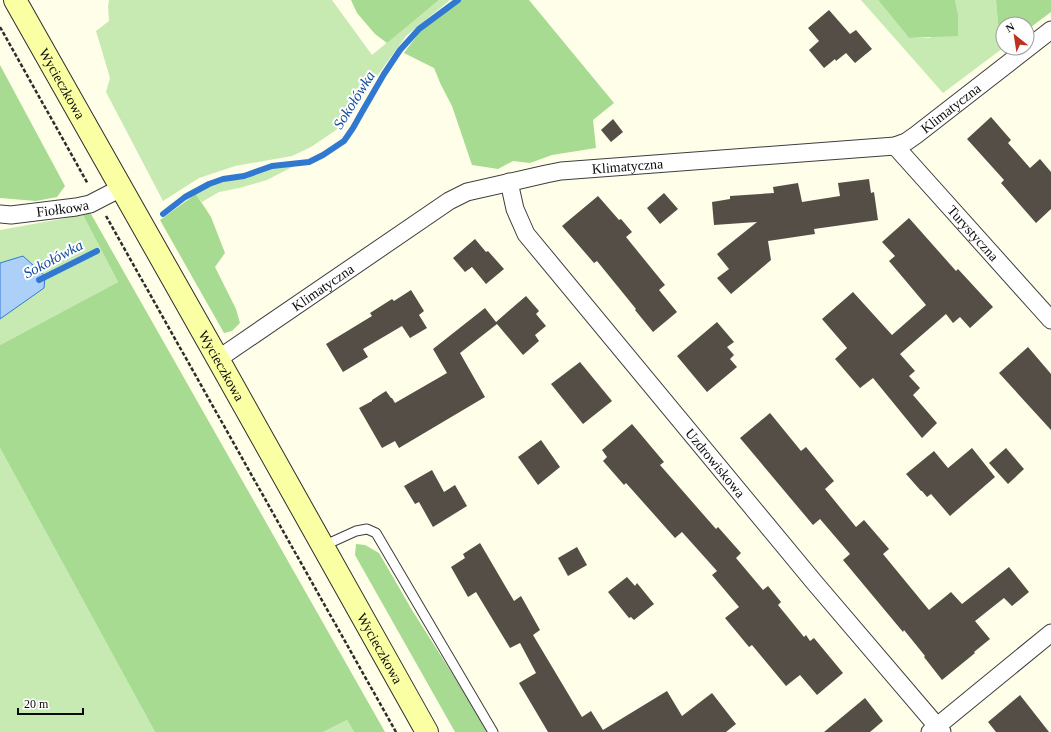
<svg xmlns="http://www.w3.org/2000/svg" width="1051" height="732" font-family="Georgia,serif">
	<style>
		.green { fill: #c6eab2 }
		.forest { fill: #a7db91 }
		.water { fill: #acd0f8; stroke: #3178d1 }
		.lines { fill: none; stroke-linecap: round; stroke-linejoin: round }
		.stream { stroke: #3178d1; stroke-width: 6 }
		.building { fill: #544e47 }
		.lane-casing { stroke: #3e3e3e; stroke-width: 11 }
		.street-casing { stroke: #3e3e3e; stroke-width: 19 }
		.secondary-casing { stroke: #2d2d2d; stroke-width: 24 }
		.path { stroke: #2d2d2d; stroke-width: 2.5; stroke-dasharray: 4 2; stroke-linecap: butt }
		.lane { stroke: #fff; stroke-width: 9 }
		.street { stroke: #fff; stroke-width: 17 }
		.secondary { stroke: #fbffa4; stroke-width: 22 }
		.labels { text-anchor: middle; stroke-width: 4; stroke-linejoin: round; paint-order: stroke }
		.street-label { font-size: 14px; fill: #0b0b0b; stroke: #fff }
		.water-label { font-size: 15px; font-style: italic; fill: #124b9f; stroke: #fff }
	</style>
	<rect width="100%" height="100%" fill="#fffee9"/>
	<g class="green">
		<polygon points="109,0 332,0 372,55 439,0 450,0 406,36 364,94 345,124 311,147 292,156 235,166 199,178 163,201 106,92 110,78 96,31 109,21 108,6"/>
		<polygon points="861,0 878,0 909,38 930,38 958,14 955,0 996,0 998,24 1003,28 1003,48 943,93"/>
		<polygon points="296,165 267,180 239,188 219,192 202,202 196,194 214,184 245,177 276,167"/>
		<polygon points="83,215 118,282 0,345 0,319 44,288 23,256 0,263 0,230"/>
		<polygon points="0,448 155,732 0,732"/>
		<polygon points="347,720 354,732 323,732"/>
	</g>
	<g class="forest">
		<polygon points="351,0 439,0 387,43 375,34 357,13"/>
		<polygon points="461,0 529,0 614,103 593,120 596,148 552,155 530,163 513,161 498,169 472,165 452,106 441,85 434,68 404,53 421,30"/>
		<polygon points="878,0 955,0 958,14 958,36 909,38"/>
		<polygon points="996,0 1051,0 1051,12 1027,30 1027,24 1003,24 1003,28 998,24"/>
		<polygon points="0,65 65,186 57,197 36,201 0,198"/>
		<polygon points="196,194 211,217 225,253 215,267 236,309 240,323 232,331 224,333 160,220"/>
		<polygon points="91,213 91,214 385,732 354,732 347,720 323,732 155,732 0,448 0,345 118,282 83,215"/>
		<polygon points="356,544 365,545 379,553 412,610 489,732 455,732 355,555"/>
	</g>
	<polygon class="water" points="23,256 45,276 44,288 0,319 0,263"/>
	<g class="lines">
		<g class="stream">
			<polyline points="163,214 185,197 209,184 223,179 244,176 272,166 309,162 323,155 344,141 353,128 362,112 384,74 400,50 419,29 458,0"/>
			<polyline points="39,280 97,251"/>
		</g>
	</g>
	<g class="building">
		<polygon points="829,10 850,34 856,30 872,49 855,63 846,53 836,61 835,59 824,68 809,50 819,41 808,28"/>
		<polygon points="991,117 1011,140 1008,143 1030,168 1040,159 1051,172 1051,209 1036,223 1001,183 1004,180 967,139"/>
		<polygon points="613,119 623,132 611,142 601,130"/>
		<polygon points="869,179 871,193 874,192 878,220 814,229 815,234 768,241 771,260 731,294 717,278 729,269 717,254 757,222 714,225 712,202 730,199 730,196 774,193 773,187 798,183 802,202 840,196 838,183"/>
		<polygon points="664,193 678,209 660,224 647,208"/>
		<polygon points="598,196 619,220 621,219 632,232 626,237 665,285 659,290 677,312 653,332 635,310 636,309 597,261 594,263 562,226"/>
		<polygon points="909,218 956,271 958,269 993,307 970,328 960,317 953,323 946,314 900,354 915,371 909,376 920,388 913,395 937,423 922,438 873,378 860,388 835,359 847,348 822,319 853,292 892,335 926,305 889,261 895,256 882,242"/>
		<polygon points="475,239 486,252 488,251 504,269 486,284 472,267 465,272 453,258"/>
		<polygon points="411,290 424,311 419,315 427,328 410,338 402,326 363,349 368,357 343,372 326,344 372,316 370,313 392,299 394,301"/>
		<polygon points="526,296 539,311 536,314 546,326 535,335 539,341 523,355 497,324 460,353 485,397 399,448 395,441 382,448 359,408 372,401 372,400 386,391 391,398 392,398 395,403 447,373 433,349 485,308 496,322"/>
		<polygon points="717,322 734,342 727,347 734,355 730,359 737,367 707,392 677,356"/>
		<polygon points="1028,347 1051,374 1051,430 999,373"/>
		<polygon points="580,362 612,401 583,424 551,384"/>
		<polygon points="770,413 801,451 806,447 834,481 825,489 856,527 864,520 889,549 883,554 929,610 951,592 962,604 1009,567 1029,592 1012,606 1004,598 975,621 990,639 974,652 975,653 942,680 924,657 925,656 904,630 903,632 843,560 850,554 820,519 813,525 740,438"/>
		<polygon points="632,424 664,462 660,465 716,529 718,527 741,553 736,558 763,590 768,586 781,602 778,605 804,637 806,635 810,641 814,638 843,673 817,695 800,675 786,686 752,645 749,647 725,618 739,607 712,575 717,571 682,532 675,538 626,483 624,485 603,461 607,457 602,450"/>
		<polygon points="541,440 560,467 538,485 518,457"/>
		<polygon points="972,448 995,477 950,516 931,494 927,497 922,491 921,491 906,474 934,451 948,468"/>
		<polygon points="1006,448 1024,469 1008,484 989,463"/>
		<polygon points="432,470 444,492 455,485 467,506 433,527 419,502 415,504 404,486"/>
		<polygon points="480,543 514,601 521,596 540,630 533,635 582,717 591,711 603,730 667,691 682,716 712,693 736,724 726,732 548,732 519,683 536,673 520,643 510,648 476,592 468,597 451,567 465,558 463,554"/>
		<polygon points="577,547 587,565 568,576 558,558"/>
		<polygon points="627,577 635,586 637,583 654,604 634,620 631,617 629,618 608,592"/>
		<polygon points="1020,695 1049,732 996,732 988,722"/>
		<polygon points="865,698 883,721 870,732 824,732"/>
	</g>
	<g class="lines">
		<g class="lane-casing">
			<polyline id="lane" points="323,546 356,531 367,529 376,533 493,732"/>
		</g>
		<g class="street-casing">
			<g id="street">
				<path id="s1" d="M895,146L1051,320"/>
				<path id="s2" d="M509,182L515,209L526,234L814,582L942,732"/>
				<path id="s3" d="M0,214L11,215L76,207L90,204L121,188"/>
				<path id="s4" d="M218,359L449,201L467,192L546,174L561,171L895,146L906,142L916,135L1051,30"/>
				<polyline points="930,732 1051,633"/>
			</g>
		</g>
		<g class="secondary-casing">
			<g id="secondary">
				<path id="s5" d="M15,0L218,359L427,732"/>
			</g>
		</g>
		<g class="path">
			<polyline points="0,27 88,184"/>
			<polyline points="106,216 396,732"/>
		</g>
		<use href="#lane" class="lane"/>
		<use href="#street" class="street"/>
		<use href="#secondary" class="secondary"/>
	</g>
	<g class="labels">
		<g class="street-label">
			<text dy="5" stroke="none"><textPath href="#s5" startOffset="96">Wycieczkowa</textPath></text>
			<text dy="5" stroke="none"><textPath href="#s4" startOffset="799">Klimatyczna</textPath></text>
			<text dy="5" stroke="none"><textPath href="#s4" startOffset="463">Klimatyczna</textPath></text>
			<text dy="5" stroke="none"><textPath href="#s3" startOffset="63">Fiołkowa</textPath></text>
			<text dy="5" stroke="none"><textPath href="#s1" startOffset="117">Turystyczna</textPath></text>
			<text dy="5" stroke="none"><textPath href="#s4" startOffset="127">Klimatyczna</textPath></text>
			<text dy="5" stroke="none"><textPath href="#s5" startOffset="420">Wycieczkowa</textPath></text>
			<text dy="5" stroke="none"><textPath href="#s2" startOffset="352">Uzdrowiskowa</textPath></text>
			<text dy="5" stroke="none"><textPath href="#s5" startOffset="744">Wycieczkowa</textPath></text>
		</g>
		<g class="water-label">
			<text transform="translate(354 100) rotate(-58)" y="5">Sokołówka</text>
			<text transform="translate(53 259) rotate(-28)" y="5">Sokołówka</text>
		</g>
	</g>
	<g transform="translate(1015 36) rotate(330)"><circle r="19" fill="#ffffff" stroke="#9d9d9d"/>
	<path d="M0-3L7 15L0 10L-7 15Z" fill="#be3120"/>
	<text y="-6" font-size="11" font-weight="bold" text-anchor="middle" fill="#0b0b0b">N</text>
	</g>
	<path d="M18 708v6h65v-6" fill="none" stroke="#0b0b0b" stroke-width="2"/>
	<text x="24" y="708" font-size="12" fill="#0b0b0b" stroke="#ffffff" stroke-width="3" paint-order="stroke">20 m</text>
</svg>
